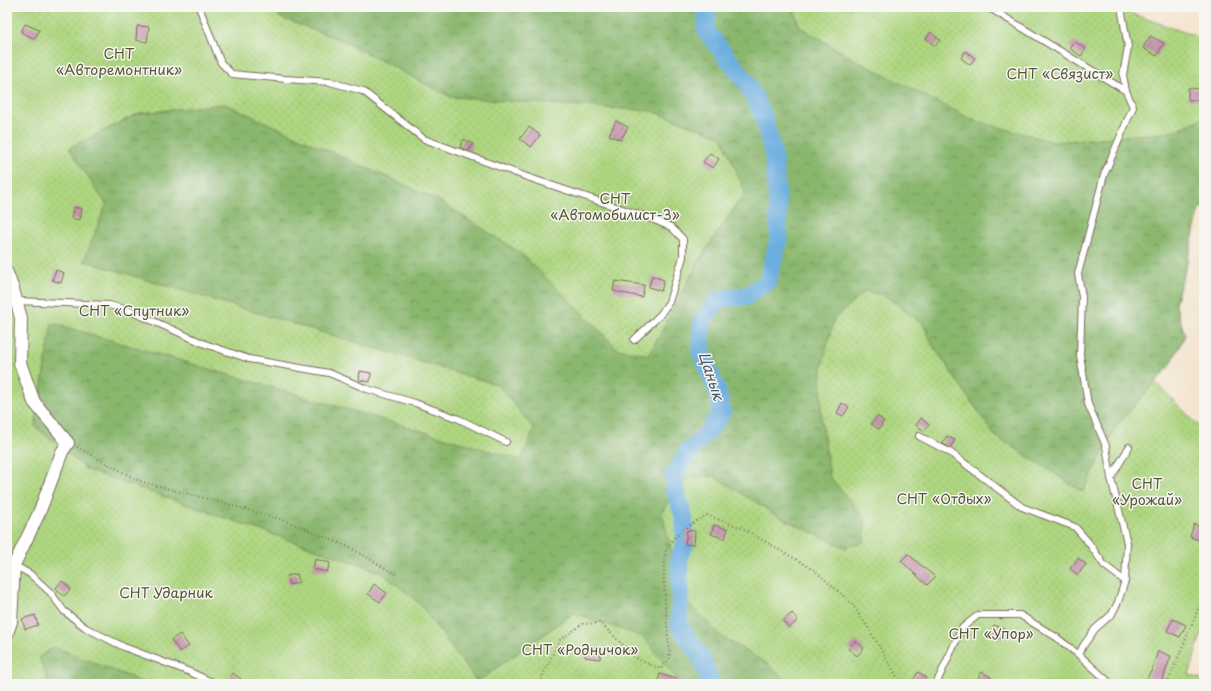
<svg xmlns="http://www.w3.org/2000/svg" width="1211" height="691" font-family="'Playpen Sans',sans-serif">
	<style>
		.forest { fill: url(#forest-crowns); stroke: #627046 }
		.park { fill: url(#park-dots); stroke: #74804f }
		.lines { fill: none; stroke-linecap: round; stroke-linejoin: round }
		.river { stroke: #6caee0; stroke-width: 18 }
		.building { fill: url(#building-hatch) }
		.service-casing { stroke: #7c6b5d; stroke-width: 8 }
		.minor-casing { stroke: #7c6b5d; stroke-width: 14 }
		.path { stroke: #7c6b5d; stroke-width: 2; stroke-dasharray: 1 3; stroke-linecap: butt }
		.service { stroke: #fff; stroke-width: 6 }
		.minor { stroke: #fff; stroke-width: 12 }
		.labels { text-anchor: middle; stroke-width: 3; stroke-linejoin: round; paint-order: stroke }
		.park-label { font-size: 14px; fill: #585536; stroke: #f6f6f2 }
		.water-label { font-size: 15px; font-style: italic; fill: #4c5862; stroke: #f6f6f2 }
	</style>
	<defs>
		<pattern id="forest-crowns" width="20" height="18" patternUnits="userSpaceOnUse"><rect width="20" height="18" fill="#8ab76e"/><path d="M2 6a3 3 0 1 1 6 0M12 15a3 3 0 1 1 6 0" fill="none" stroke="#72955a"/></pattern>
		<pattern id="park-dots" width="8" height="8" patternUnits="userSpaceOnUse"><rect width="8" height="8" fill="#aed680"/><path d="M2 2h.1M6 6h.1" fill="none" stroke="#97b86e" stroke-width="1.8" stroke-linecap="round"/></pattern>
		<pattern id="building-hatch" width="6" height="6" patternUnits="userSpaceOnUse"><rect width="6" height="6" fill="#c694ae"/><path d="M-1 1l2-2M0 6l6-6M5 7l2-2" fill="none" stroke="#a2798d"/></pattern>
	</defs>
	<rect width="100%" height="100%" fill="#f6f6f2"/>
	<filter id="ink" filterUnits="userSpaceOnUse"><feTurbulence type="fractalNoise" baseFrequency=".025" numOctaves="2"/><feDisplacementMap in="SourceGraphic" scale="8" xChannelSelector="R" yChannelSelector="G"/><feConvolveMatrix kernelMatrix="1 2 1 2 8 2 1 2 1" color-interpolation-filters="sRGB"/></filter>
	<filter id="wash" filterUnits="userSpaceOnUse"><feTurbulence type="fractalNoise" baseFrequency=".012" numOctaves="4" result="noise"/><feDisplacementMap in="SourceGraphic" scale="16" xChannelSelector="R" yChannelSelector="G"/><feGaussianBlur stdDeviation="0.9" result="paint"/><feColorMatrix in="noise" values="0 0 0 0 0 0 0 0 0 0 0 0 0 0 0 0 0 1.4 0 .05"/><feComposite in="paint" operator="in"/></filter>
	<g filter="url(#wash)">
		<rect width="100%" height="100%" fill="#f4e5d1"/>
		<g class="forest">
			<polygon points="276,7 793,7 800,27 857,61 1054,142 1171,132 1204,118 1204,206 1199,211 1186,267 1175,303 1185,335 1171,364 1115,428 1083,492 994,435 932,344 923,324 822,367 821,416 830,477 866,520 864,543 846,548 781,518 721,636 768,664 790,684 681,684 574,613 477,682 419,603 381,572 87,470 35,426 52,323 521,460 533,429 498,385 84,261 105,204 69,148 139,113 225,104 438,200 522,254 618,349 699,260 745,192 721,137 652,111 451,97 343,41 279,17"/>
			<polygon points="54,647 148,684 49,684 39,657"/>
		</g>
		<g class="park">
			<polygon points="7,7 276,7 279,17 343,41 451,97 652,111 722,137 745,192 699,260 649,355 618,349 522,254 438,200 225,104 139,113 69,148 106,204 84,261 498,385 534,429 521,460 52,323 35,426 87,470 381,572 419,603 477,682 574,613 643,637 681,684 148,684 54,647 39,657 49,684 7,684"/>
			<polygon points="793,7 1112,7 1204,39 1204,118 1171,132 1054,142 973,120 857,61 800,27"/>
			<polygon points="865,291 885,296 923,324 932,344 994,435 1083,492 1115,428 1155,382 1200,427 1204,428 1204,624 1189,675 1204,680 1204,684 790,684 768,664 721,636 684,600 662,513 675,490 689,477 713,476 781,518 846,548 864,542 866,520 830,477 821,416 822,367 834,319"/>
		</g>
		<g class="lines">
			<polyline class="river" points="707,7 706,31 745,80 763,115 773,153 777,195 779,238 768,281 747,296 719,299 702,321 701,353 717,390 722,412 708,432 687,453 674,475 675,490 684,518 685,544 679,558 680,587 679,625 701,657 711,684"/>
		</g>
		<g id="blocks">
			<g class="building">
				<polygon points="25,24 39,30 35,39 21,32"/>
				<polygon points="137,26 149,27 147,42 136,40"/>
				<polygon points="931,32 940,40 935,46 926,39"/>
				<polygon points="1150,36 1164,43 1157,56 1143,48"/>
				<polygon points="1074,41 1086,49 1081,56 1069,48"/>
				<polygon points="965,51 975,58 970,65 961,58"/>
				<polygon points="1188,88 1203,89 1202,100 1188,100"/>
				<polygon points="616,121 628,127 621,140 609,135"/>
				<polygon points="529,127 540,135 531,147 520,139"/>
				<polygon points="464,139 473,144 469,151 460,147"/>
				<polygon points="710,153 719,159 713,168 703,162"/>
				<polygon points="74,207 82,209 80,220 71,218"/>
				<polygon points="56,270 64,273 61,283 52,280"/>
				<polygon points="652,276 664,280 661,291 649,287"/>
				<polygon points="615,281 644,285 642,297 613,291"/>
				<polygon points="360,371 371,373 370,382 359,380"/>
				<polygon points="842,403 849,407 843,416 837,413"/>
				<polygon points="877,416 884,421 879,429 871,424"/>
				<polygon points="921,418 929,425 924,431 916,425"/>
				<polygon points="947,436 955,440 950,448 942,443"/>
				<polygon points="1194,524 1204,528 1204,542 1190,537"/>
				<polygon points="714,525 728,529 725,539 711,534"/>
				<polygon points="687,530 695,531 694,545 685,544"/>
				<polygon points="908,554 935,577 927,585 901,561"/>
				<polygon points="1078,558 1086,564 1078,575 1070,569"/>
				<polygon points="315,559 330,563 327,572 313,569"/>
				<polygon points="297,574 299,582 289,585 287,576"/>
				<polygon points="62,581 71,589 64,596 56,588"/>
				<polygon points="374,584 387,593 380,602 368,594"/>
				<polygon points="792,613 798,620 789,628 783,621"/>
				<polygon points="35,615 38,625 25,629 22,619"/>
				<polygon points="1173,619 1186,625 1180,637 1167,631"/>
				<polygon points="994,625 1006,630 1002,639 990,635"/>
				<polygon points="180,634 189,646 180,652 171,640"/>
				<polygon points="855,641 864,648 857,656 848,649"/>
				<polygon points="586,646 601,648 600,659 585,657"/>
				<polygon points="1158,651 1171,656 1161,684 1145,684 1150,672 1151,672"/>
				<polygon points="918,672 926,677 922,684 911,684"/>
				<polygon points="982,672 992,678 988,684 984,684 977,680"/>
				<polygon points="233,673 241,679 236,684 224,684"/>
				<polygon points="660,674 685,682 685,684 657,684"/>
			</g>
		</g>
	</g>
	<g filter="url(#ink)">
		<use href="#blocks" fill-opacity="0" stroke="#7c6b5d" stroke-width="1"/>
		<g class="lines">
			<g class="service-casing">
				<g id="service">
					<polyline points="199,7 221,63 232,74 286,79 330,82 363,91 424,139 527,177 652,219 671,227 683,239 683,257 669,302 660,315 634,340"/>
					<polyline points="988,7 1126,91"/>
					<polyline points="17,301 109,305 128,310 205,344 249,359 329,373 367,389 415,403 459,419 506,442"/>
					<polyline points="919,436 951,453 1022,507 1075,527 1089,543 1104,565 1125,581"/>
					<polyline points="1111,478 1106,446 1088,404 1080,355 1082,297 1078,274 1104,175 1133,107 1126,91 1123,75 1128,47 1121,7"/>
					<polyline points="14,565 30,574 50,592 64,611 86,628 124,647 190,672 216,684"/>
					<polyline points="1079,655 1083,646 1095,629 1112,614 1118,602 1125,581 1127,543 1111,478 1129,447"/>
					<polyline points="936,684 962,628 978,615 1020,615 1056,637 1079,655 1111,684"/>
				</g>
			</g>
			<g class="minor-casing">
				<polyline id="minor" points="7,273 13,289 21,318 20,363 34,402 68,443 62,452 39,513 14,565 11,622 7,633"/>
			</g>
			<g class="path">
				<polyline points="77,447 139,481 223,503 286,521 349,547 397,575"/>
				<path d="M541,684L543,674L560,640L582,624L600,623L639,660L661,669L670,658C669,638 659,562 667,548C677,532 691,524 707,515L742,528L814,570L852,604L872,634L901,684"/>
				<polyline points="1167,684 1204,595"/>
			</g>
			<use href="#service" class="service"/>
			<use href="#minor" class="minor"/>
		</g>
	</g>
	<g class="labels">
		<g class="park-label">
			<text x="119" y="59">СНТ<tspan x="119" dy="16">«Авторемонтник»</tspan></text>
			<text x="1060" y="79">СНТ «Связист»</text>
			<text x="615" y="204">СНТ<tspan x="615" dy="16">«Автомобилист-3»</tspan></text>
			<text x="134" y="316">СНТ «Спутник»</text>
			<text x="1147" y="489">СНТ<tspan x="1147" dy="16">«Урожай»</tspan></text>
			<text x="944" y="504">СНТ «Отдых»</text>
			<text x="166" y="598">СНТ Ударник</text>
			<text x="991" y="639">СНТ «Упор»</text>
			<text x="580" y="655">СНТ «Родничок»</text>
		</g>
		<g class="water-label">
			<text transform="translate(711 376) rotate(72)" y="5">Цанык</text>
		</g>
	</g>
	<rect width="1211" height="691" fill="none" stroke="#f6f6f2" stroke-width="24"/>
</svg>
